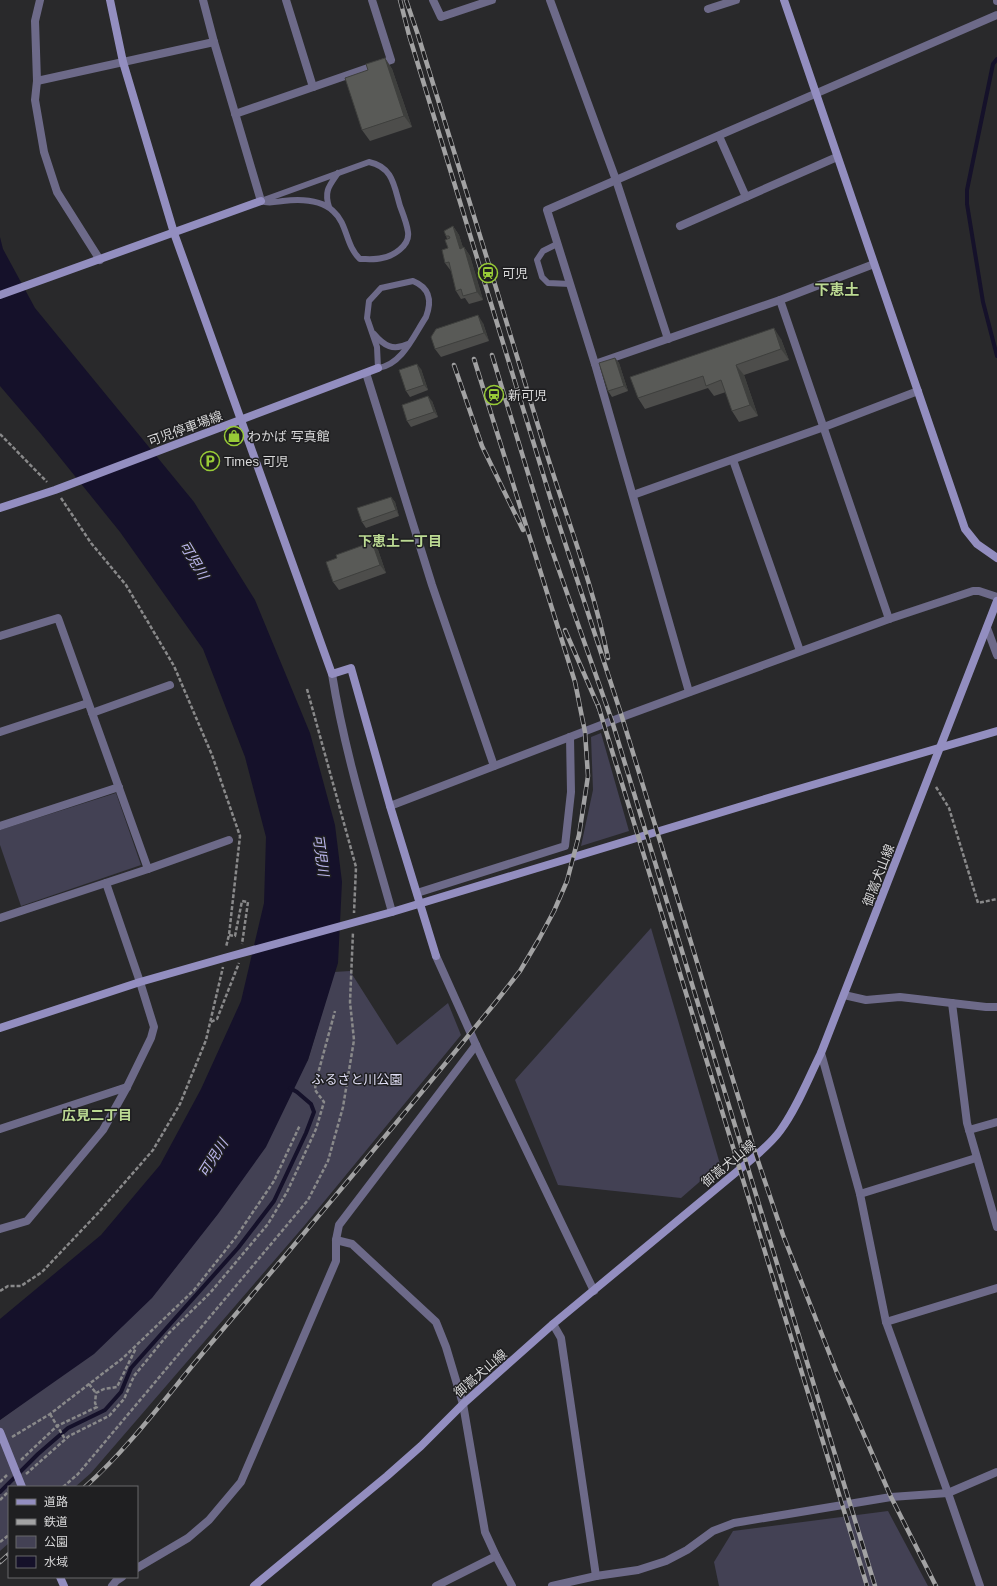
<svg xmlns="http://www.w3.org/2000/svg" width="997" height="1586" font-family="Arial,'Noto Sans JP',sans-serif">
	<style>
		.green { fill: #434154 }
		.water { fill: #15112a }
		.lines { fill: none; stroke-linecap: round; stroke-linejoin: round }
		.stream { stroke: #15112a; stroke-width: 4 }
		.path { stroke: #89898a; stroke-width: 2.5; stroke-dasharray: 4 2; stroke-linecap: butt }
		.lane { stroke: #6d6a89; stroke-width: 6 }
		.street { stroke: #6d6a89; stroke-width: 8 }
		.secondary { stroke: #938ec0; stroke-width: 8 }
		.rail-casing { stroke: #a2a2a3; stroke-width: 4.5 }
		.rail { stroke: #1f1f21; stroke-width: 3; stroke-dasharray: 9; stroke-linecap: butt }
		.wall { fill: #4d4d4b }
		.shaded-wall { fill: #3e3f3d }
		.building { fill: #595a57; stroke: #3e3f3d }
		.labels { text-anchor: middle; stroke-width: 3; stroke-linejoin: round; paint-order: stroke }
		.poi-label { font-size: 13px; fill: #d8d8d9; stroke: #1f1f21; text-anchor: start }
		.street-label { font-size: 13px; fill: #d8d8d9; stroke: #1f1f21 }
		.park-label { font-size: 13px; fill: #e0def5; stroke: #1f1f21 }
		.neighbourhood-label { font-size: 14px; font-weight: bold; fill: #bcda93; stroke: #1f1f21 }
		.water-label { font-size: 14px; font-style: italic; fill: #bcb7ef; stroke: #1f1f21 }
		.quarter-label { font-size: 15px; font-weight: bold; fill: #bcda93; stroke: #1f1f21 }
	</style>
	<rect width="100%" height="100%" fill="#29292b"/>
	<g class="green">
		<polygon points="601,733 629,831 581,846 593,790 591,737"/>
		<polygon points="116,793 141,865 21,906 0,845 0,830"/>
		<polygon points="651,928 720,1164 681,1198 558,1185 515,1080"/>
		<polygon points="350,971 397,1045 448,1003 461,1035 304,1226 91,1473 75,1487 9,1487 9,1543 0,1551 0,1420 30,1398 308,1060 334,972"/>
		<polygon points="888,1511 928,1586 719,1586 714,1562 733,1531"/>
	</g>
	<polygon class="water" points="0,237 3,249 35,308 194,502 255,600 310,733 335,825 342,882 338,963 308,1060 266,1147 218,1214 152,1298 94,1354 0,1420 0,1319 101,1235 160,1165 201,1089 241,1001 264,903 266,837 245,757 203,649 120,532 41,434 0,386"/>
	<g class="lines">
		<g class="stream">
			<polyline points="997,59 993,64 967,190 967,204 983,302 997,356"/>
			<polyline points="0,1492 38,1454 68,1428 105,1410 121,1392 131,1368 238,1248 274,1201 306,1133 314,1112 311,1104 297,1092 290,1088"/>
		</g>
		<g class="path">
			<polyline points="0,434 47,482"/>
			<polyline points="61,498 91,543 126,585 174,666 212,755 240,836 229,935 226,947"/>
			<polyline points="307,689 356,867 354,913"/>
			<polyline points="936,787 949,808 978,903 997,899"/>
			<polyline points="229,935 235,936 242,901 248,902 242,944"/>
			<polyline points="211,1022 217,1019 239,963"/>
			<polyline points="0,1291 8,1286 21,1286 42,1272 99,1212 153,1150 180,1104 206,1040 223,967"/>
			<polyline points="89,1384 96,1393"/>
			<polyline points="50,1414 65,1439"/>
			<polyline points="12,1437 50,1414 123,1358 194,1290 236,1237 274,1181 300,1125"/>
			<polyline points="21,1460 57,1426 97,1407 95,1403 96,1393 104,1389 117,1387 136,1348"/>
			<polyline points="26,1474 69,1436 109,1416 124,1399 134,1376 169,1333 210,1293 268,1224 287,1192 316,1129 324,1102 315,1090 316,1081 335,1011"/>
			<polyline points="0,1482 7,1475"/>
			<polyline points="63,1487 78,1474 308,1200 328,1161 343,1107 354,1040 350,1002 353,932"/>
			<polyline points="0,1500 9,1491"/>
			<polyline points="0,1542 9,1535"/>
		</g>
		<g class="lane">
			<path d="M369,162C393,167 394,186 400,206C403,214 407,224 408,232C410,246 393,256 382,258C375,260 367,259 360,259C345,245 348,224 333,211C320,199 300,199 283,201C275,202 268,204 261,201Z"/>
			<path d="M329,207C324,191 329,186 338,173"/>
			<polyline points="557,244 543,251 537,260 542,277 548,283 570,284"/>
			<path d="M413,281C430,288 432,301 426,317C414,335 402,365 378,368L377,347L367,318L369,301L381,288Z"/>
			<path d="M374,334C384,346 393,351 408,344"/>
		</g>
		<g class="street">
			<polyline points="40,0 35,21 37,81 35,100 44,152 57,192 100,260"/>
			<polyline points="203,0 214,42 261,201"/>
			<polyline points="286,0 313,87"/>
			<polyline points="433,0 441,17 492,0"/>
			<polyline points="550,0 616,180 668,339"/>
			<polyline points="997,0 997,1"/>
			<polyline points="708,9 736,0"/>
			<polyline points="37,81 214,42"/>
			<polyline points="235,114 391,60 372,0"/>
			<polyline points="719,136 746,197"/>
			<polyline points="680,226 837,157"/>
			<polyline points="780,300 889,619"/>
			<polyline points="595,364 780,300 874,264"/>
			<polyline points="366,373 432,585 494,766"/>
			<polyline points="733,460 800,651"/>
			<polyline points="633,495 824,427 918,391"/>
			<polyline points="987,628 997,655"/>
			<polyline points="0,636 58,618 148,869"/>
			<path d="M332,674C345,755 370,833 392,912"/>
			<polyline points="689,692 595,364 547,210 997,15"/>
			<polyline points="92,713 170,685"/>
			<polyline points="0,732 88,703"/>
			<polyline points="390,806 622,717 889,619 973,591 979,591 997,597"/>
			<polyline points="0,826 119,787"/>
			<polyline points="417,893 565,846 571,792 570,737"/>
			<polyline points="0,918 148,869 229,840"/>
			<polyline points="436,956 476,1045 594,1291"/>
			<polyline points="844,995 866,1000 900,997 986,1007 997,1007"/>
			<polyline points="952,1003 967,1123 997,1227"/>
			<polyline points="821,1053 860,1194 886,1322 948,1493 980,1586"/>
			<polyline points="0,1129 127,1087"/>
			<polyline points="969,1130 997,1122"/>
			<polyline points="860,1194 976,1158"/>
			<polyline points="0,1229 27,1221 103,1130 127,1087 151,1038 154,1027 140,982 106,883"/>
			<polyline points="336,1240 352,1244 436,1322 446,1347 463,1404 485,1532 496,1556 512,1586"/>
			<polyline points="886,1322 997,1288"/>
			<polyline points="553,1324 561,1338 596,1576"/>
			<polyline points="137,1568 188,1538 209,1520 241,1482 336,1261 336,1240 339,1225 476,1045"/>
			<polyline points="112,1586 116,1581 122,1577"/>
			<polyline points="436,1586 496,1556"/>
			<polyline points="552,1586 596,1576 638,1570 666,1561 687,1550 713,1531 734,1523 891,1497 948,1493 997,1472"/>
		</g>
		<g class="secondary">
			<polyline points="110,0 123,62 174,233 332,674 351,668 390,806 436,956"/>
			<polyline points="784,0 965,529 977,544 997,558"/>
			<polyline points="0,295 261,201"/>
			<polyline points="0,508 55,490 378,368"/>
			<polyline points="0,1028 140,982 224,958 392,912 785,793 997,731"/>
			<polyline points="0,1432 22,1487"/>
			<polyline points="60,1577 64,1586"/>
			<path d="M254,1586L387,1476L421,1446L463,1404L553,1324L740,1169C754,1157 769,1146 780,1131C797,1108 808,1079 821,1053L997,601"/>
		</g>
		<g class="rail-casing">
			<g id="rail">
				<polyline points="400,0 409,35 551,500 622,717 756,1155 783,1235 837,1373 891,1497 936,1586"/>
				<path d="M406,0L418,35C460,171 502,306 543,442C565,514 593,584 608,658"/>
				<polyline points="492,355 548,539 612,721 875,1586"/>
				<polyline points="454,365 482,446 523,530"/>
				<polyline points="565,630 599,708"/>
				<polyline points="598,705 867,1586"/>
				<path d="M85,1487C133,1444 171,1390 213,1341C308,1229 402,1117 495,1003L520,971L539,939L554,911L567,881L579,835L588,776L585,732L575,682L474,359"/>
				<polyline points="0,1562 9,1554"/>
			</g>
		</g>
		<use href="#rail" class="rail"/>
	</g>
	<g class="wall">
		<polygon points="385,58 392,69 412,127 370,141 362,130 368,70"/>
		<polygon points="453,226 459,235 463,248 464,247 470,256 483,300 469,304 465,298 461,299 456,291 451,271 445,263 448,248 447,239 446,236"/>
		<polygon points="483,323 489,341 441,357 435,349"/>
		<polygon points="781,339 789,360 744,375 758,416 739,422 732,411 726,392 714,396 708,388 645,409 638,398"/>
		<polygon points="615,358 619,363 628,391 612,397 608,391"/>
		<polygon points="421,369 428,390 410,397 406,391"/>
		<polygon points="432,401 438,417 411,427 407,421"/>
		<polygon points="391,497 395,502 399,516 366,528 362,522"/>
		<polygon points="372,542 378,550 386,573 339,590 333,582 337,558"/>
	</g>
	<g class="shaded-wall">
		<polygon points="385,58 392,69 412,127 404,116"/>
		<polygon points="453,226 459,235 466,257 460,249"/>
		<polygon points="464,247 470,256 483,300 477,292"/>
		<polygon points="478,315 483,323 489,341 484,333"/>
		<polygon points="774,328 781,339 789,360 781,349"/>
		<polygon points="615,358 619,363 628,391 624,386"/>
		<polygon points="417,364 421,369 428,390 424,385"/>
		<polygon points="736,365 744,375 758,416 750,405"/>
		<polygon points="428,396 432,401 438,417 434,412"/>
		<polygon points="391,497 395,502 399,516 396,510"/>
		<polygon points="372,542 378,550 386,573 380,565"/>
	</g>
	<g class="building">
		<polygon points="385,58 404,116 362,130 345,78 368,70 366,64"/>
		<polygon points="453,226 460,249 464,247 477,292 463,296 461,289 456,291 449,262 445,263 442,250 448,248 445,240 450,238 449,236 446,236 444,231"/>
		<polygon points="478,315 484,333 435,349 431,337 436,329"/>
		<polygon points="774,328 781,349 736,365 750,405 732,411 721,380 706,386 703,376 638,398 630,377"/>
		<polygon points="615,358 624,386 608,391 599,363"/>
		<polygon points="417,364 424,385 406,391 399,370"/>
		<polygon points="428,396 434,412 407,421 402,405"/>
		<polygon points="391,497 396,510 362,522 357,508"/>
		<polygon points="372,542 380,565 333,582 326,562 337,558 336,555"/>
	</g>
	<defs>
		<g id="station-ring" transform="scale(1)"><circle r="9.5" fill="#1f1f21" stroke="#98cb37" stroke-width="1.5"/><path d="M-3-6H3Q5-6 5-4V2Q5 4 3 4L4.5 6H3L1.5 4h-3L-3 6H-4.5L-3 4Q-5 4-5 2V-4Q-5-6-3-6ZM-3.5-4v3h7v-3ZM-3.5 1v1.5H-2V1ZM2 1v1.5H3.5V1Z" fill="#98cb37"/></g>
		<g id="shop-ring" transform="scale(1)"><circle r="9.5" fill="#1f1f21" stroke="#98cb37" stroke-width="1.5"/><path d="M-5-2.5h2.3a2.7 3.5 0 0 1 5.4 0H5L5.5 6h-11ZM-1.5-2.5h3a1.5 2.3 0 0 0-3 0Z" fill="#98cb37"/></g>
		<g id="parking-ring" transform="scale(1)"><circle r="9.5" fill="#1f1f21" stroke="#98cb37" stroke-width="1.5"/><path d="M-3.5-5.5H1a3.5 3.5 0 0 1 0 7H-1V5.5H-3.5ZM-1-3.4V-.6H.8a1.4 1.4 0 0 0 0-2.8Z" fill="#98cb37"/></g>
	</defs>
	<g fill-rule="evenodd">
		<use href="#station-ring" x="488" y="273"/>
		<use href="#station-ring" x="494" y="395"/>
		<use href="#shop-ring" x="234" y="436"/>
		<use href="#parking-ring" x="210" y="461"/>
	</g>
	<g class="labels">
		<g class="poi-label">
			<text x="502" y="278">可児</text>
			<text x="508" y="400">新可児</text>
			<text x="248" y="441">わかば 写真館</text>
			<text x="224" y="466">Times 可児</text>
		</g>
		<g class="street-label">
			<text transform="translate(185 428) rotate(-20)" y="5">可児停車場線</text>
			<text transform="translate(878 875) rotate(-69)" y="5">御嵩犬山線</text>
			<text transform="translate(728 1163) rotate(-40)" y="5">御嵩犬山線</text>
			<text transform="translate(480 1373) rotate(-41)" y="5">御嵩犬山線</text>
		</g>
		<g class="park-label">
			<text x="357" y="1084">ふるさと川公園</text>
		</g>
		<g class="neighbourhood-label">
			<text x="400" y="546">下恵土一丁目</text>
			<text x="97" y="1120">広見二丁目</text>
		</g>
		<g class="water-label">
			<text transform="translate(194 560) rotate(59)" y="5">可児川</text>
			<text transform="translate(321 855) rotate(82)" y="5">可児川</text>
			<text transform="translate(213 1158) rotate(-58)" y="5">可児川</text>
		</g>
		<g class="quarter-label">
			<text x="837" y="295">下恵土</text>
		</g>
	</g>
	<rect x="8" y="1486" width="130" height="92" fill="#1f1f21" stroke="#69696b"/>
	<rect x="16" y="1499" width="20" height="6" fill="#938ec0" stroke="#69696b"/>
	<text x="44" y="1506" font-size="12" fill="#d8d8d9">道路</text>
	<rect x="16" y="1519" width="20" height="6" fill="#a2a2a3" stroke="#69696b"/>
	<text x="44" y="1526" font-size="12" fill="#d8d8d9">鉄道</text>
	<rect x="16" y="1536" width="20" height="12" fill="#434154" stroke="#69696b"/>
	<text x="44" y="1546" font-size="12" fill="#d8d8d9">公園</text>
	<rect x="16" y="1556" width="20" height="12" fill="#15112a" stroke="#69696b"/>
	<text x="44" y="1566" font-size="12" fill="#d8d8d9">水域</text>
</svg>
